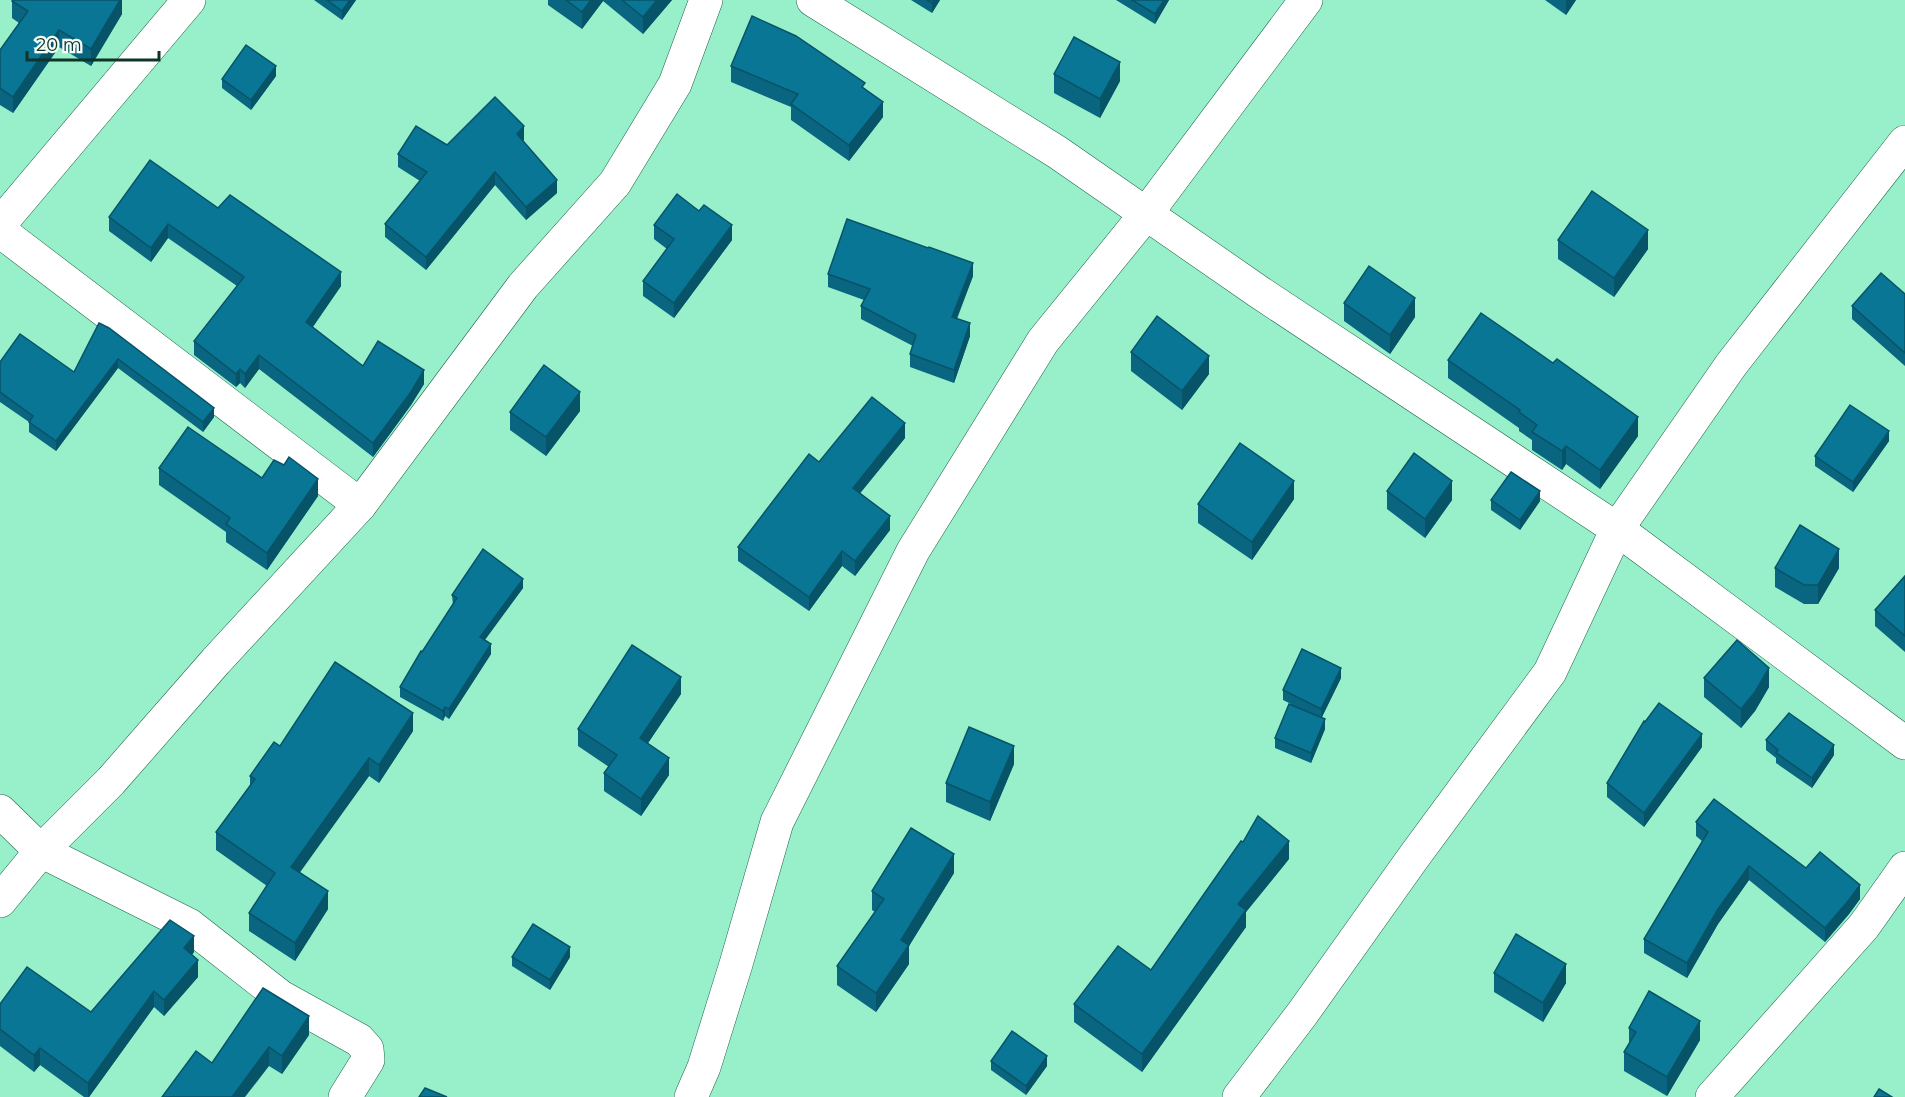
<svg xmlns="http://www.w3.org/2000/svg" width="1905" height="1097" font-family="Montserrat,sans-serif">
	<style>
		.lines { fill: none; stroke-linecap: round; stroke-linejoin: round }
		.street-casing { stroke: #1d644a; stroke-width: 34 }
		.street { stroke: #fff; stroke-width: 33 }
		.wall { fill: #096580 }
		.shaded-wall { fill: #075368 }
		.building { fill: #0a7695; stroke: #075368; stroke-width: 1.5 }
	</style>
	<rect width="100%" height="100%" fill="#97f0c9"/>
	<g class="lines">
		<g class="street-casing">
			<g id="street">
				<polyline points="813,0 1057,152 1259,292 1617,529 1905,743"/>
				<polyline points="0,224 189,0"/>
				<polyline points="0,231 360,505"/>
				<polyline points="0,811 41,851 189,925 281,997 359,1040 367,1049 368,1060 345,1097"/>
				<polyline points="0,901 41,851 111,781 216,661 360,505 523,286 615,183 675,84 706,0"/>
				<polyline points="691,1097 704,1067 736,964 777,822 913,551 1043,341 1146,214 1306,0"/>
				<polyline points="1239,1097 1302,1014 1413,858 1550,672 1617,529 1731,365 1905,142"/>
				<polyline points="1712,1097 1864,926 1905,868"/>
			</g>
		</g>
		<use href="#street" class="street"/>
	</g>
	<g class="wall">
		<polygon points="122,0 122,14 91,66 59,47 13,113 0,105 0,50 19,23 12,18 12,1"/>
		<polygon points="314,0 356,0 342,20"/>
		<polygon points="548,0 672,0 643,34 603,1 582,29 548,5"/>
		<polygon points="911,0 940,0 932,13"/>
		<polygon points="1116,0 1169,0 1155,24"/>
		<polygon points="1545,0 1576,0 1566,15"/>
		<polygon points="731,66 865,88 883,117 849,161 791,120 791,107 731,82"/>
		<polygon points="1054,74 1120,81 1100,118 1054,93"/>
		<polygon points="276,76 251,110 222,88 222,79"/>
		<polygon points="524,140 523,141 557,193 526,220 495,185 426,270 385,237 385,224 420,181 398,167 398,154 447,145"/>
		<polygon points="218,208 341,286 313,327 363,366 424,384 411,405 373,457 259,369 245,388 240,383 236,387 194,355 194,341 237,286 168,238 151,262 109,231 109,217"/>
		<polygon points="654,225 732,240 674,318 643,296 643,281 667,249 654,239"/>
		<polygon points="1558,240 1648,249 1614,297 1558,259"/>
		<polygon points="828,274 973,276 957,319 970,336 954,383 910,367 910,354 913,346 861,319 861,306 864,300 828,287"/>
		<polygon points="1905,294 1905,366 1852,319 1852,306"/>
		<polygon points="1344,303 1415,317 1390,354 1344,321"/>
		<polygon points="99,323 214,417 203,432 118,368 56,451 29,432 29,422 0,402 0,362 74,372"/>
		<polygon points="1131,352 1209,374 1182,410 1131,371"/>
		<polygon points="1448,360 1638,436 1600,489 1566,464 1562,470 1532,450 1532,440 1519,431 1519,428 1448,378"/>
		<polygon points="580,411 546,456 510,430 510,412"/>
		<polygon points="905,438 860,493 890,530 855,576 842,566 809,611 738,561 738,547 819,462"/>
		<polygon points="1889,441 1853,492 1815,466 1815,456"/>
		<polygon points="284,465 318,496 267,570 226,542 226,532 159,485 159,468 262,478"/>
		<polygon points="1387,491 1452,500 1425,538 1387,509"/>
		<polygon points="1294,499 1252,560 1198,523 1198,504"/>
		<polygon points="1491,500 1540,501 1520,530 1491,510"/>
		<polygon points="1775,568 1839,568 1818,604 1804,604 1775,587"/>
		<polygon points="1905,576 1905,652 1875,626 1875,610"/>
		<polygon points="523,588 485,640 491,654 449,719 445,716 443,721 400,697 400,687 453,605 452,595"/>
		<polygon points="1341,678 1322,717 1325,729 1311,763 1275,748 1275,738 1291,704 1283,700 1283,690"/>
		<polygon points="1704,678 1769,687 1755,711 1741,728 1704,697"/>
		<polygon points="681,694 648,743 669,775 641,816 604,791 604,773 609,767 578,746 578,729"/>
		<polygon points="413,731 379,783 369,776 299,872 328,909 295,961 249,931 249,913 267,886 216,850 216,832 250,786 250,776 280,746"/>
		<polygon points="1766,740 1834,755 1812,788 1776,763 1776,758 1766,750"/>
		<polygon points="1702,747 1644,827 1607,797 1607,783"/>
		<polygon points="1014,764 990,821 946,802 946,783"/>
		<polygon points="1696,822 1806,868 1860,899 1849,914 1825,942 1749,880 1718,924 1687,978 1644,953 1644,939 1702,841 1696,836"/>
		<polygon points="1289,859 1246,912 1246,927 1142,1072 1074,1022 1074,1004 1151,970"/>
		<polygon points="954,873 909,946 909,964 876,1012 837,985 837,966 875,912 872,910 872,891"/>
		<polygon points="194,952 192,955 198,977 164,1016 154,1007 89,1097 84,1097 40,1065 34,1072 0,1046 0,1004 91,1012"/>
		<polygon points="512,957 570,957 550,990 512,966"/>
		<polygon points="1494,973 1566,983 1543,1022 1494,992"/>
		<polygon points="1629,1028 1700,1040 1667,1096 1624,1071 1624,1052 1629,1044"/>
		<polygon points="309,1035 282,1074 269,1066 212,1063"/>
		<polygon points="991,1061 1047,1066 1026,1095 991,1070"/>
	</g>
	<g class="shaded-wall">
		<polygon points="120,0 122,0 122,14 91,66 91,49"/>
		<polygon points="350,0 356,0 342,20 342,11"/>
		<polygon points="591,0 603,0 603,1 582,29 582,12"/>
		<polygon points="657,0 672,0 643,34 643,17"/>
		<polygon points="934,0 940,0 932,13 932,3"/>
		<polygon points="1164,0 1169,0 1155,24 1155,14"/>
		<polygon points="1566,0 1576,0 1566,15"/>
		<polygon points="59,30 59,47 13,113 13,97"/>
		<polygon points="1120,62 1120,81 1100,118 1100,99"/>
		<polygon points="276,66 276,76 251,110 251,100"/>
		<polygon points="883,102 883,117 849,161 849,145"/>
		<polygon points="524,126 524,140 517,147 517,134"/>
		<polygon points="495,172 495,185 426,270 426,257"/>
		<polygon points="557,180 557,193 526,220 526,207"/>
		<polygon points="168,224 168,238 151,262 151,248"/>
		<polygon points="732,225 732,240 674,318 674,303"/>
		<polygon points="1648,230 1648,249 1614,297 1614,278"/>
		<polygon points="973,263 973,276 952,330 952,317"/>
		<polygon points="341,272 341,286 306,336 306,322"/>
		<polygon points="1415,298 1415,317 1390,354 1390,335"/>
		<polygon points="970,323 970,336 954,383 954,370"/>
		<polygon points="259,355 259,369 245,388 245,374"/>
		<polygon points="1209,356 1209,374 1182,410 1182,391"/>
		<polygon points="118,359 118,368 56,451 56,441"/>
		<polygon points="240,369 240,383 236,387 236,374"/>
		<polygon points="424,370 424,384 411,405 373,457 373,443"/>
		<polygon points="580,392 580,411 546,456 546,437"/>
		<polygon points="214,408 214,417 203,432 203,422"/>
		<polygon points="1638,417 1638,436 1600,489 1600,470"/>
		<polygon points="905,423 905,438 853,502 853,488"/>
		<polygon points="1889,431 1889,441 1853,492 1853,482"/>
		<polygon points="1566,446 1566,464 1562,470 1562,451"/>
		<polygon points="318,479 318,496 267,570 267,553"/>
		<polygon points="1294,481 1294,499 1252,560 1252,542"/>
		<polygon points="1452,481 1452,500 1425,538 1425,519"/>
		<polygon points="1540,491 1540,501 1520,530 1520,520"/>
		<polygon points="890,516 890,530 855,576 855,561"/>
		<polygon points="1839,549 1839,568 1818,604 1818,585"/>
		<polygon points="842,551 842,566 809,611 809,597"/>
		<polygon points="523,579 523,588 480,646 480,637"/>
		<polygon points="491,644 491,654 449,719 449,709"/>
		<polygon points="1341,668 1341,678 1321,719 1321,709"/>
		<polygon points="1769,668 1769,687 1755,711 1741,728 1741,709"/>
		<polygon points="681,677 681,694 640,755 640,738"/>
		<polygon points="445,707 445,716 443,721 443,711"/>
		<polygon points="413,713 413,731 379,783 379,765"/>
		<polygon points="1325,719 1325,729 1311,763 1311,753"/>
		<polygon points="1702,734 1702,747 1644,827 1644,813"/>
		<polygon points="1834,745 1834,755 1812,788 1812,778"/>
		<polygon points="1014,746 1014,764 990,821 990,802"/>
		<polygon points="369,758 369,776 291,885 291,867"/>
		<polygon points="669,758 669,775 641,816 641,799"/>
		<polygon points="1289,841 1289,859 1246,912 1246,927 1142,1072 1142,1054 1238,904"/>
		<polygon points="954,854 954,873 909,946 909,964 876,1012 876,993 901,940"/>
		<polygon points="1749,866 1749,880 1718,924 1687,978 1687,963 1718,909"/>
		<polygon points="1860,885 1860,899 1849,914 1825,942 1825,928"/>
		<polygon points="328,891 328,909 295,961 295,943"/>
		<polygon points="194,936 194,952 184,965 184,948"/>
		<polygon points="570,947 570,957 550,990 550,980"/>
		<polygon points="198,960 198,977 164,1016 164,1000"/>
		<polygon points="1566,964 1566,983 1543,1022 1543,1003"/>
		<polygon points="154,991 154,1007 89,1097 88,1097 88,1083"/>
		<polygon points="309,1016 309,1035 282,1074 282,1056"/>
		<polygon points="1700,1021 1700,1040 1667,1096 1667,1077"/>
		<polygon points="269,1047 269,1066 245,1097 232,1097"/>
		<polygon points="40,1048 40,1065 34,1072 34,1055"/>
		<polygon points="1047,1056 1047,1066 1026,1095 1026,1086"/>
	</g>
	<g class="building">
		<polygon points="13,0 120,0 91,49 59,30 13,97 0,88 0,50 28,11 12,1"/>
		<polygon points="327,0 350,0 342,11"/>
		<polygon points="566,0 591,0 582,12"/>
		<polygon points="622,0 657,0 643,17"/>
		<polygon points="927,0 934,0 932,3"/>
		<polygon points="1132,0 1164,0 1155,14"/>
		<polygon points="752,16 796,36 865,83 862,87 883,102 849,145 791,104 798,94 731,66"/>
		<polygon points="1074,37 1120,62 1100,99 1054,74"/>
		<polygon points="246,45 276,66 251,100 222,79"/>
		<polygon points="495,97 524,126 517,134 557,180 526,207 495,172 426,257 385,224 427,172 398,154 416,126 447,145"/>
		<polygon points="150,160 218,208 230,195 341,272 306,322 363,366 378,341 424,370 411,392 373,443 259,355 245,374 240,369 236,374 194,341 244,277 168,224 151,248 109,217"/>
		<polygon points="1592,191 1648,230 1614,278 1558,240"/>
		<polygon points="677,194 699,211 704,205 732,225 674,303 643,281 674,239 654,225"/>
		<polygon points="847,219 928,248 929,247 973,263 952,317 970,323 954,370 910,354 916,335 861,306 870,289 828,274"/>
		<polygon points="1369,266 1415,298 1390,335 1344,303"/>
		<polygon points="1881,273 1905,294 1905,353 1852,306"/>
		<polygon points="1481,313 1553,363 1557,359 1638,417 1600,470 1566,446 1562,451 1532,432 1537,425 1519,412 1520,410 1448,360"/>
		<polygon points="1157,316 1209,356 1182,391 1131,352"/>
		<polygon points="99,323 109,328 214,408 203,422 118,359 56,441 29,422 33,416 0,392 0,362 20,334 74,372"/>
		<polygon points="544,365 580,392 546,437 510,412"/>
		<polygon points="872,397 905,423 853,488 890,516 855,561 842,551 809,597 738,547 809,454 819,462"/>
		<polygon points="1850,405 1889,431 1853,482 1815,456"/>
		<polygon points="188,427 262,478 274,460 284,465 289,457 318,479 267,553 226,524 230,518 159,468"/>
		<polygon points="1240,443 1294,481 1252,542 1198,504"/>
		<polygon points="1414,453 1452,481 1425,519 1387,491"/>
		<polygon points="1511,472 1540,491 1520,520 1491,500"/>
		<polygon points="1800,525 1839,549 1818,585 1804,585 1775,568"/>
		<polygon points="483,549 523,579 480,637 491,644 449,709 445,707 443,711 400,687 421,651 422,652 457,598 452,595"/>
		<polygon points="1905,576 1905,636 1875,610"/>
		<polygon points="1737,640 1769,668 1755,692 1741,709 1704,678"/>
		<polygon points="632,645 681,677 640,738 669,758 641,799 604,773 617,755 578,729"/>
		<polygon points="1302,649 1341,668 1321,709 1283,690"/>
		<polygon points="335,662 413,713 379,765 369,758 291,867 328,891 295,943 249,913 275,873 216,832 255,779 250,776 274,742 280,746"/>
		<polygon points="1659,703 1702,734 1644,813 1607,783 1644,721 1645,722"/>
		<polygon points="1289,704 1325,719 1311,753 1275,738"/>
		<polygon points="1789,713 1834,745 1812,778 1776,753 1778,750 1766,740"/>
		<polygon points="969,727 1014,746 990,802 946,783"/>
		<polygon points="1714,799 1806,868 1820,852 1860,885 1849,900 1825,928 1749,866 1718,909 1687,963 1644,939 1708,832 1696,822"/>
		<polygon points="1258,816 1289,841 1238,904 1246,910 1142,1054 1074,1004 1118,946 1151,970 1241,841 1243,842"/>
		<polygon points="911,828 954,854 901,940 909,945 876,993 837,966 884,899 872,891"/>
		<polygon points="170,920 194,936 184,948 198,960 164,1000 154,991 88,1083 40,1048 34,1055 0,1029 0,1004 27,967 91,1012"/>
		<polygon points="533,924 570,947 550,980 512,957"/>
		<polygon points="1516,934 1566,964 1543,1003 1494,973"/>
		<polygon points="263,988 309,1016 282,1056 269,1047 232,1097 162,1097 196,1051 212,1063"/>
		<polygon points="1649,991 1700,1021 1667,1077 1624,1052 1636,1032 1629,1028"/>
		<polygon points="1012,1031 1047,1056 1026,1086 991,1061"/>
		<polygon points="425,1088 447,1097 419,1097"/>
		<polygon points="1879,1089 1892,1097 1874,1097"/>
	</g>
	<path d="M27 51v9h132v-9" fill="none" stroke="#0e3526" stroke-width="3"/>
	<text x="36" y="51" font-size="18" fill="#0e3526" stroke="#f5fdf9" stroke-width="4.5" paint-order="stroke">20 m</text>
</svg>
